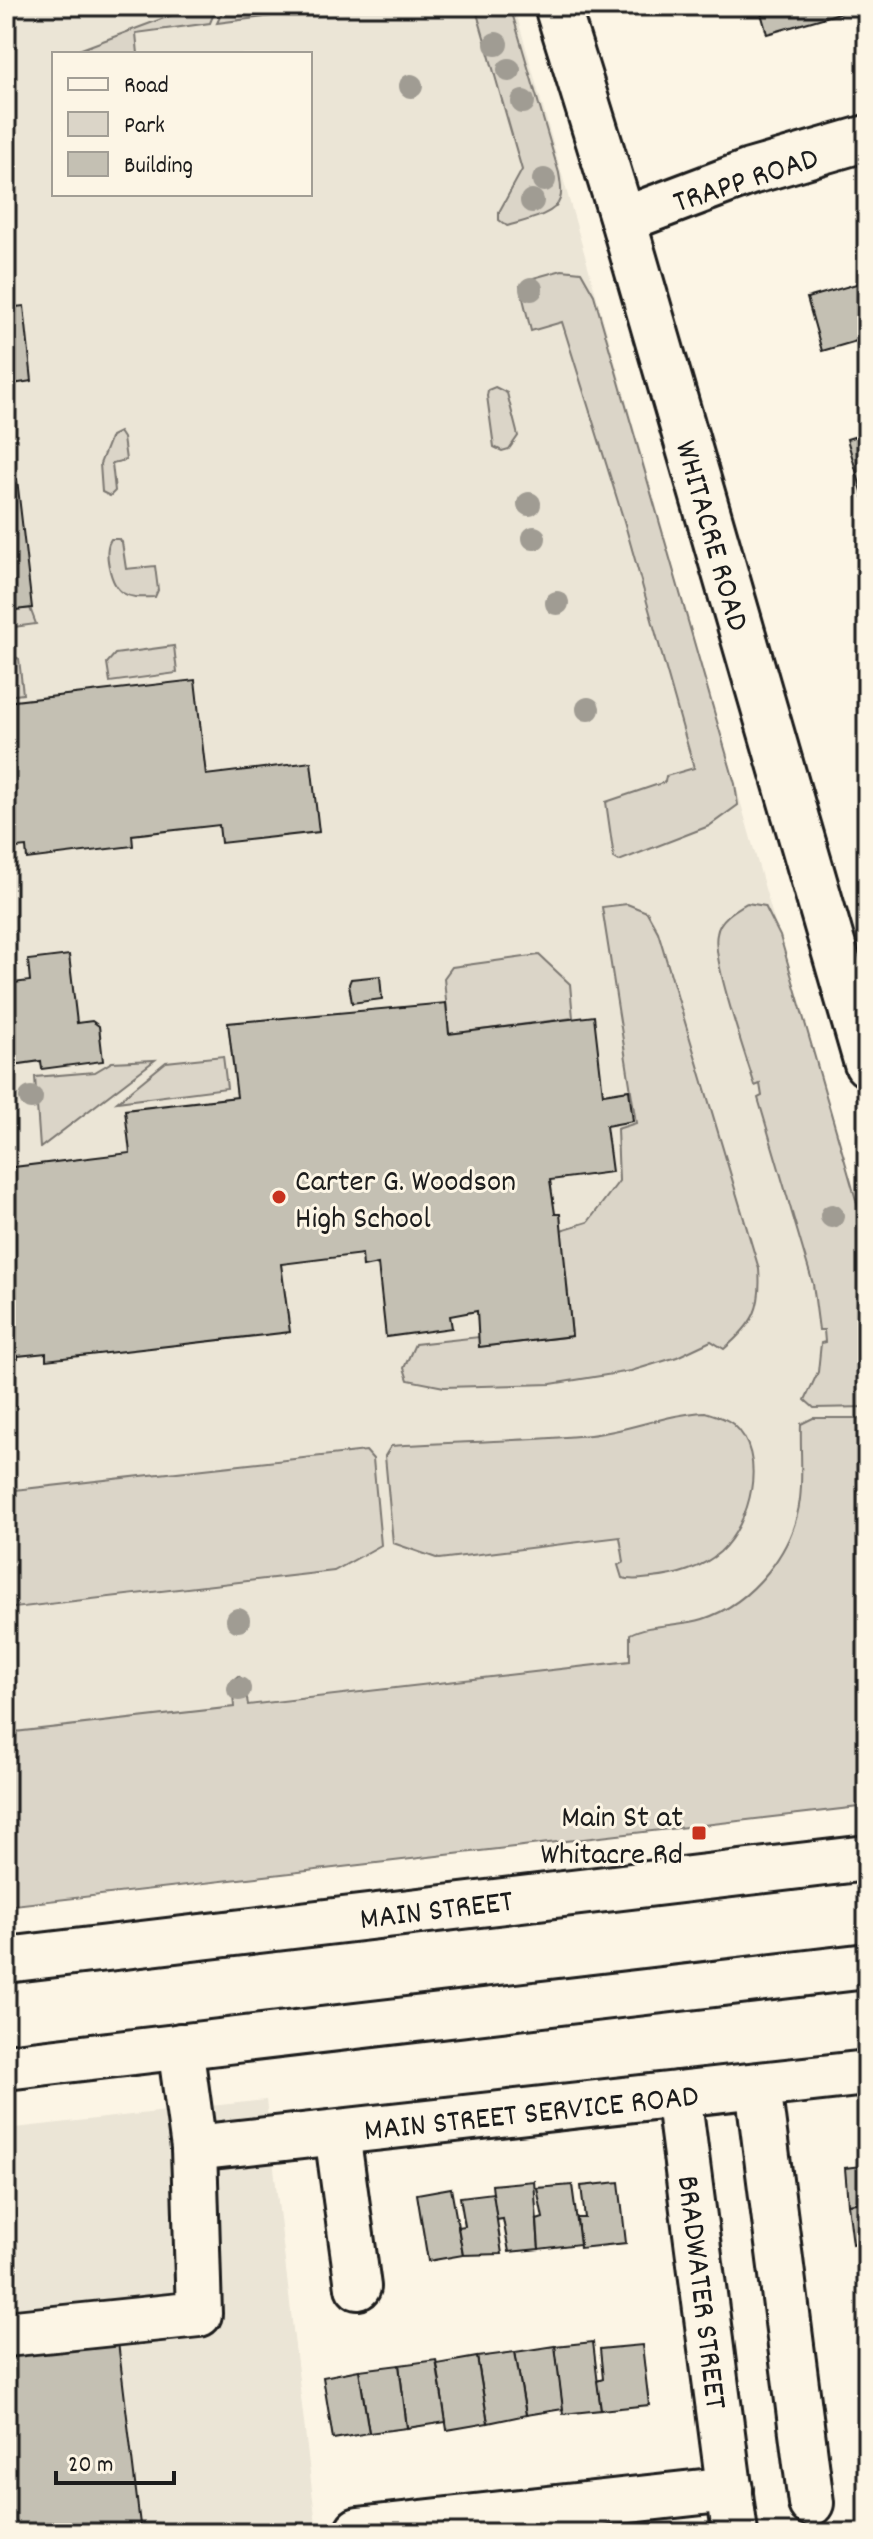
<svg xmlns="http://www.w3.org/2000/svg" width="873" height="2539" font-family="Dekko,sans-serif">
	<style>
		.built { fill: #ebe5d6; fill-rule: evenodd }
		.green { fill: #dbd5c8; stroke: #7c7872; stroke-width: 2 }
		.building { fill: #c4c0b3; stroke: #1c1c1c; stroke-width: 2 }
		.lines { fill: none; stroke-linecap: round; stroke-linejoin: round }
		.minor-casing { stroke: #1c1c1c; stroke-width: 50 }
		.major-casing { stroke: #1c1c1c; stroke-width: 50 }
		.minor { stroke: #fcf5e5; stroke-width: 44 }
		.major { stroke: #fcf5e5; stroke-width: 44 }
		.tree { fill: #a09c93 }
		.poi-dot { fill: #c8321e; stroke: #fcf5e5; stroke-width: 3 }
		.labels { text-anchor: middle; stroke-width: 6; stroke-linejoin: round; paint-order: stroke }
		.street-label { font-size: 32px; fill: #1c1c1c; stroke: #fcf5e5 }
		.poi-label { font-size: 32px; fill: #1c1c1c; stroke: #fcf5e5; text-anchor: start }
	</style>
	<rect width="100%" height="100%" fill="#fcf5e5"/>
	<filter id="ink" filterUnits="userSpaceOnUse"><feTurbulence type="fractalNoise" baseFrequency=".0125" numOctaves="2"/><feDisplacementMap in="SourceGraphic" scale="16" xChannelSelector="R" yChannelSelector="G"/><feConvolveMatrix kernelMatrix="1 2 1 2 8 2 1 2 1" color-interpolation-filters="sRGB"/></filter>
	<g filter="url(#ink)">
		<g class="built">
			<path d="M6,6H514L867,1247V1795L6,1892ZM54,54H310V194H54Z"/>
			<polygon points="266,2100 317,2533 6,2533 6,2129"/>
		</g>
		<g class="green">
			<polygon points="196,6 217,6 210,23 136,33 138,54 68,54"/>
			<polygon points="225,6 320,6 319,10 217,23"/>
			<path d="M475,6H510L559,173C560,180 563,192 560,199C555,216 522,221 507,226L499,220V212L522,170Z"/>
			<polygon points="562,270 581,272 594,295 735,784 738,805 709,826 619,861 614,858 606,802 665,782 666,776 694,768 624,521 562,322 531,331 520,286 530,279"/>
			<polygon points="495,387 507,393 518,436 509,449 502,451 494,447 487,396 488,390"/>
			<polygon points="119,432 123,438 126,460 112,463 115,491 110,496 102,492 100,464 111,436"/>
			<path d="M111,539H118L122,542L126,569L155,566L158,590L155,597C144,597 132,599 123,593C110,585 103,551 111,539Z"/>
			<polygon points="30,608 36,624 6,628 6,611"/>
			<polygon points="174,646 177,673 110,682 107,663 115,654"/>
			<polygon points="6,652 19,659 23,694 6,696"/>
			<path d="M747,903L765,906L780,936L867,1238V1407L814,1408L805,1400L818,1372L821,1343L825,1342L824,1330H819L813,1284L758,1098L762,1096L760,1084L755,1086C746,1056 711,958 717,934C719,919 735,910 747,903Z"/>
			<path d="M627,904L647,912L658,932L759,1269C762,1309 754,1323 724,1349L711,1341L677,1357L631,1371L551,1384L444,1387L408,1380L404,1368L415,1344L479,1337L480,1347L572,1336L561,1230L588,1222L619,1181L617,1129L636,1123L602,907Z"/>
			<polygon points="539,955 570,984 573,1018 449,1034 444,978 452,967"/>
			<polygon points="223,1056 227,1088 117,1102 166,1062"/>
			<polygon points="155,1060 40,1148 35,1077 95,1072 112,1062"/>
			<path d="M705,1412C715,1415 726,1418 733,1424C769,1455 750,1524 720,1552C702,1568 676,1576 652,1578C642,1579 632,1581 622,1578L618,1565L624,1562L620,1537L439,1559L393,1543L385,1456L391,1446C457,1442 524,1441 590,1435C629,1431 666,1414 705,1412Z"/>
			<path d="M813,1418H867V1806L6,1906V1733L234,1707L232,1681L238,1676L244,1680L248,1705L630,1661V1634C648,1624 681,1626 703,1619C752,1603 794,1551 800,1499C803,1475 800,1449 801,1424Z"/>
			<polygon points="366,1451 373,1459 381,1545 334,1571 6,1609 6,1491"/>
		</g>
		<g class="building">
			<polygon points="759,6 864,6 767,34"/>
			<polygon points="6,176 12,227 6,228"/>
			<polygon points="867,281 867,338 822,351 807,298"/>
			<polygon points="24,306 32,381 6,385 6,308"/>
			<polygon points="867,433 867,509 847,439"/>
			<polygon points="17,479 32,608 6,611 6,480"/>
			<polygon points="195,680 206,775 311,762 319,832 221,843 219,825 132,835 133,846 27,859 26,847 6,849 6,702"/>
			<polygon points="69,955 77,1023 92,1021 99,1026 103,1061 42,1069 41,1061 6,1066 6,984 30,981 28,960"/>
			<polygon points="380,976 382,999 352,1003 349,984 351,979"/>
			<polygon points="446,1003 449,1034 594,1016 603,1094 629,1090 633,1121 606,1126 612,1172 550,1180 555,1214 560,1214 572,1336 479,1347 477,1311 450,1316 452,1328 386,1337 378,1264 363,1267 362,1254 281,1264 290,1332 46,1360 46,1353 18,1356 18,1359 6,1360 6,1168 130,1153 125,1110 237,1097 228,1023"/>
			<polygon points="867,2158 867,2202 848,2204 845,2168 862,2166 861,2159"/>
			<polygon points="534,2181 539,2249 509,2252 503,2219 496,2220 492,2185"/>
			<polygon points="619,2182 626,2243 580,2248 577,2218 585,2218 581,2186"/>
			<polygon points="572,2185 580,2244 539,2249 537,2220 543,2218 537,2188"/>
			<polygon points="451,2188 463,2255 428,2261 417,2194"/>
			<polygon points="493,2193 502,2254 463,2255 458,2227 465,2226 460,2197"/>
			<polygon points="867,2202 867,2241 853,2244 848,2204"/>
			<polygon points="867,2246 867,2283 861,2284 856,2248"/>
			<polygon points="118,2342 141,2533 6,2533 6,2355"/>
			<polygon points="593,2342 601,2410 563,2414 555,2346"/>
			<polygon points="642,2345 649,2405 601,2410 597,2381 603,2379 600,2349"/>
			<polygon points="555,2346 563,2409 526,2415 515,2352"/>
			<polygon points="515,2352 526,2415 488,2423 477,2357"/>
			<polygon points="477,2357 488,2423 447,2430 437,2364"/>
			<polygon points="436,2360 446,2422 407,2428 399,2365"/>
			<polygon points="399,2365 407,2428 369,2433 359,2370"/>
			<polygon points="359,2370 369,2433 333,2439 323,2377"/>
		</g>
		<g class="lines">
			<g class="minor-casing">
				<g id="minor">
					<polyline points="557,6 623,220 867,1064"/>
					<polyline points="623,220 750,172 867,138"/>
					<polyline points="758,2086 811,2503"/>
					<polyline points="678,2094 735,2533"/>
					<polyline points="337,2133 358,2287"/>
					<polyline points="194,2148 867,2073"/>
					<polyline points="6,2334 199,2314 194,2148 180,2046"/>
					<polyline points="358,2530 730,2489"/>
				</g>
			</g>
			<g class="major-casing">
				<g id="major">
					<polyline points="6,1960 867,1858"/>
					<polyline points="6,2067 867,1966"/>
				</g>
			</g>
			<use href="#minor" class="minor"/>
			<use href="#major" class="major"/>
		</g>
		<g class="tree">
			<circle cx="496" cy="44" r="12"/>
			<circle cx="509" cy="70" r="12"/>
			<circle cx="411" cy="86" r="12"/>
			<circle cx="523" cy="102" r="12"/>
			<circle cx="544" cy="180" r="12"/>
			<circle cx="532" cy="201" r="12"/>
			<circle cx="531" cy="289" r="12"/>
			<circle cx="529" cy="504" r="12"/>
			<circle cx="534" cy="538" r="12"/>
			<circle cx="557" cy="603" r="12"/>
			<circle cx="588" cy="709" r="12"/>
			<circle cx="31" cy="1098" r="12"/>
			<circle cx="832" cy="1216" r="12"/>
			<circle cx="238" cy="1620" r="12"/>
			<circle cx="239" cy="1689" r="12"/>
		</g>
	</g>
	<g class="poi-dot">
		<circle cx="279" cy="1197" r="8"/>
		<rect x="691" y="1825" width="16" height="16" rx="4"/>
	</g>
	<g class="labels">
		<g class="street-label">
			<text transform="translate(745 178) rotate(-18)" y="11">TRAPP ROAD</text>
			<text transform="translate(714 535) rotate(74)" y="11">WHITACRE ROAD</text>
			<text transform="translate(436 1908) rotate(-7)" y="11">MAIN STREET</text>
			<text transform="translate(531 2111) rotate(-6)" y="11">MAIN STREET SERVICE ROAD</text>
			<text transform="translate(704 2292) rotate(83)" y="11">BRADWATER STREET</text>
		</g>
		<g class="poi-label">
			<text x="295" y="1190">Carter G. Woodson<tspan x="295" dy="37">High School</tspan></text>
			<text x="683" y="1826" text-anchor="end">Main St at<tspan x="683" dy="37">Whitacre Rd</tspan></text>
		</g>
	</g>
	<rect width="873" height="2539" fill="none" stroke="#fcf5e5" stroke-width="32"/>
	<rect x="16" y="16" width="841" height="2507" fill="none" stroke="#1c1c1c" stroke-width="3" filter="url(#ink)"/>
	<rect x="52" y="52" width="260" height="144" fill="#fcf5e5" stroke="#a29e95" stroke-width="2"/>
	<rect x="68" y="78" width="40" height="12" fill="#fcf5e5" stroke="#a29e95" stroke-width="2"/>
	<text x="124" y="92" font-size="24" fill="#1c1c1c">Road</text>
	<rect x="68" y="112" width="40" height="24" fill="#dbd5c8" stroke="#a29e95" stroke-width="2"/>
	<text x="124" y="132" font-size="24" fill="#1c1c1c">Park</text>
	<rect x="68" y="152" width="40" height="24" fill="#c4c0b3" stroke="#a29e95" stroke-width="2"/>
	<text x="124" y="172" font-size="24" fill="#1c1c1c">Building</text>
	<path d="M56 2471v12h118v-12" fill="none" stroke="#1c1c1c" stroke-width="4"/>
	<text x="68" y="2471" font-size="24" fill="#1c1c1c" stroke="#fcf5e5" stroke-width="6" paint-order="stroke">20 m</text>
</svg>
